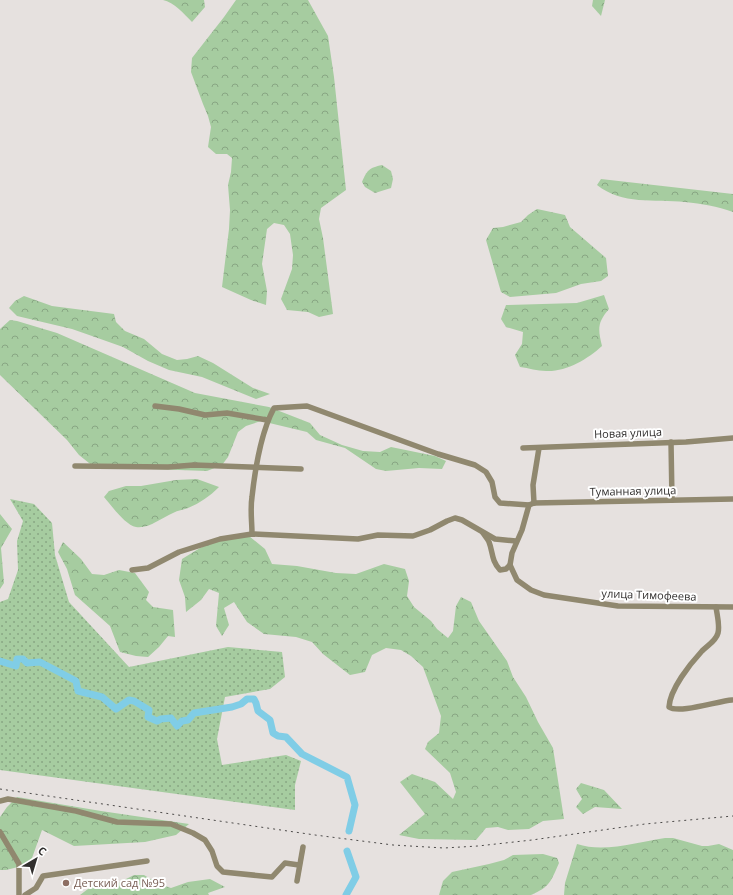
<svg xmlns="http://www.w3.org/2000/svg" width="733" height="895" font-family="'Open Sans',sans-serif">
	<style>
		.forest { fill: url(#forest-crowns) }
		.garden { fill: url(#garden-dots) }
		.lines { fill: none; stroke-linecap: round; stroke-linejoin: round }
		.river { stroke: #80cde6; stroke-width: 7 }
		.minor { stroke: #90886f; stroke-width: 5.5 }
		.rail { stroke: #4c4a49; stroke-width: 1; stroke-dasharray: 2 4; stroke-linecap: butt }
		.education-dot { fill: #8d6e63; stroke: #fff; stroke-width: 1.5 }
		.labels { text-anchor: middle; stroke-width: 4; stroke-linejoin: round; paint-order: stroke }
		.street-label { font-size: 11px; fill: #312f2e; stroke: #fff }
		.education-label { font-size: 11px; fill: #785e54; stroke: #fff; text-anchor: start }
	</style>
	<defs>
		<pattern id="forest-crowns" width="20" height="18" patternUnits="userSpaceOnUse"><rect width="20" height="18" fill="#a6cca0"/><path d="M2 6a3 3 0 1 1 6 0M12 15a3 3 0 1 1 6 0" fill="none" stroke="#88a683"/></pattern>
		<pattern id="garden-dots" width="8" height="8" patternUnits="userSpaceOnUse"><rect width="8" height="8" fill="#a6cca0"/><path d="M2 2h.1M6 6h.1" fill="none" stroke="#88a683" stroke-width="1.8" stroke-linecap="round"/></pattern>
	</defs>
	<rect width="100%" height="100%" fill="#e6e1df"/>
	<g class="forest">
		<path d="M163,0H204L205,7L192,22C184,14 174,2 163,0Z"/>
		<polygon points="236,0 308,0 328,36 334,77 346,190 321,208 319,219 323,238 333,314 319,317 308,312 287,310 281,299 292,269 293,255 290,234 284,225 274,223 267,229 262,264 267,291 266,305 251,300 222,287 229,229 230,210 228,185 231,172 232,158 227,154 216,154 208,147 211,127 208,116 203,104 191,72 192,58 224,17"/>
		<polygon points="593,0 605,0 601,16 592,6"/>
		<path d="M382,165L391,171L393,179L391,188L375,193L365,187L362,182C367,170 369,168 382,165Z"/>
		<path d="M601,179L733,194V212C717,206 702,204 685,202C654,199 622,205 597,185Z"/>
		<polygon points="537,209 565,215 570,227 606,258 608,276 601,281 581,284 556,293 510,297 501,292 486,240 493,228 503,227 521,222 528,215"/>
		<path d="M604,295L609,309C597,323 598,329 602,346C588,359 566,372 546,371C537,371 529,368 520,367L515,355L522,344L523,332L506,327L501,319L506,305L577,303Z"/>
		<polygon points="24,296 52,306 114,314 116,322 125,331 144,339 162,354 177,360 187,359 198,356 213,363 253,388 270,394 256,399 202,377 169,370 148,361 123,347 92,336 72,329 17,316 9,308 15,301"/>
		<polygon points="10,320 17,321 57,333 195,393 269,407 310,423 320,435 342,445 363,451 380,452 391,447 435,456 446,461 442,469 419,468 386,471 376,469 345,448 316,440 307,432 261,421 246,426 238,432 228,457 222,465 207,471 94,467 79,455 67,440 0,375 0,329"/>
		<path d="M197,479L219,487C210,496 200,503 188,508C183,510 178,510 173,513C161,518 149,529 136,527C125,525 111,505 104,497L109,491L126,486H141L176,480Z"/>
		<polygon points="0,514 12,529 1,548 4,583 0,589"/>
		<polygon points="228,536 249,536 265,549 272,564 297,566 336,573 356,574 384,564 405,569 409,581 407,596 414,607 431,621 437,629 448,638 453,631 456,606 461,597 471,602 479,621 507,661 513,677 526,697 538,722 553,748 564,819 543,821 529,829 508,830 498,827 486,828 476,840 419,839 399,835 425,814 400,782 412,774 435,782 453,799 456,792 450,773 425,749 428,742 439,733 441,716 423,667 411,656 401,650 386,648 372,655 365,672 350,675 323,654 312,642 296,637 264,634 247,622 234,602 224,608 229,625 222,636 216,626 219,593 209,589 201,600 186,612 185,597 179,580 182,559 200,548"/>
		<polygon points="63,542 81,559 92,574 104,575 119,570 135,573 149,592 146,600 153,607 173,610 175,637 168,636 159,647 148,657 136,656 120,652 110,626 75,595 67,569 58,552"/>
		<polygon points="581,783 604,790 622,809 595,807 583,814 576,807 582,799 576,789"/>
		<polygon points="17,797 101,811 189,824 176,835 145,842 74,846 42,830 32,858 26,865 6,870 0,870 0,817 7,807"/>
		<path d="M665,838H673L702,846H708L719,844L733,850V895H564L565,883L577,844C604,853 638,842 665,838Z"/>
		<path d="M543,854L557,858L559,863C551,881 550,887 531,895H439L443,881L452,872L489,864L504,860L513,855Z"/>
		<path d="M134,875H144L159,884L171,888L188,882L210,879L225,887L208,893L209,895H80C94,885 98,879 116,884Z"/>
	</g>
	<polygon class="garden" points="10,499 34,504 52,523 55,555 69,602 129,667 228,647 282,652 285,677 270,689 225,697 217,739 222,765 286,755 301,761 295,785 295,810 0,770 0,602 8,599 18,570 17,541 23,521"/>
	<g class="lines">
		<g class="river">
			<polyline points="0,661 16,666 17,659 23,659 27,663 40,662 76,681 78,691 102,697 116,709 129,700 134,701 149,710 148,717 157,721 161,719 171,718 177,726 182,721 188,720 194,713 232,707 241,704 247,699 254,699 256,703 258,711 270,720 273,733 278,736 286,737 302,754 347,777 355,805 349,831"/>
			<polyline points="346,895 356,877 347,851"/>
		</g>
		<g class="minor">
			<polyline points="155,406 179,409 205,415 227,413 267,420"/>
			<polyline points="671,442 672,500"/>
			<polyline points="523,448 686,442 733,438"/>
			<polyline points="75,466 168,467 194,465 301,469"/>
			<polyline points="534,503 529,505 522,530 512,553 510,565 517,580 531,590 544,595 618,606 733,607"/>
			<polyline points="534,503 733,499"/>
			<polyline points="534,503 533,485 539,448"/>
			<path d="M483,533C485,536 488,539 489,542C493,552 491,560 500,570L506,569L510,565"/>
			<path d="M252,534C252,522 250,509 252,497C255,470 261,432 274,408L307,406L438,454L475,465L486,472L492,482L495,497L500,503L529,505"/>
			<polyline points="132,570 148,568 179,552 220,539 252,534 358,539 378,535 413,536 430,530 447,521 455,518 462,520 495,539 516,541"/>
			<path d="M716,607C717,615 720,625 718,633C716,641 708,645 702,651C690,664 670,689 669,707C679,714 718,701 732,700"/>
			<polyline points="0,801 8,799 76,811 117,822 171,824 193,833 205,840 212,851 217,866 223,872 272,877 285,863 299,865"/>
			<polyline points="0,832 19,864 19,895"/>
			<polyline points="297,881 303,847"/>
			<polyline points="25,895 36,888 43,876 147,861"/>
		</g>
		<polyline class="rail" points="0,789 315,835 393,845 444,848 478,846 532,840 645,824 733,816"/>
	</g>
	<circle class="education-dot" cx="66" cy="883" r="4"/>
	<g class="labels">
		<g class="street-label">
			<text transform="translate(628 433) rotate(-2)" y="4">Новая улица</text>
			<text transform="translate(633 491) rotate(-1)" y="4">Туманная улица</text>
			<text transform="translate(649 595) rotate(2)" y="4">улица Тимофеева</text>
		</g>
		<g class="education-label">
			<text x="74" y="887">Детский сад №95</text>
		</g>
	</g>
	<g transform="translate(36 859) rotate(38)" stroke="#ffffff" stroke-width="3" paint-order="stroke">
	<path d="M0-3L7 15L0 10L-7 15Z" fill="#312f2e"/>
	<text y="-6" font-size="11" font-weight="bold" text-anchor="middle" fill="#312f2e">С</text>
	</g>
</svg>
